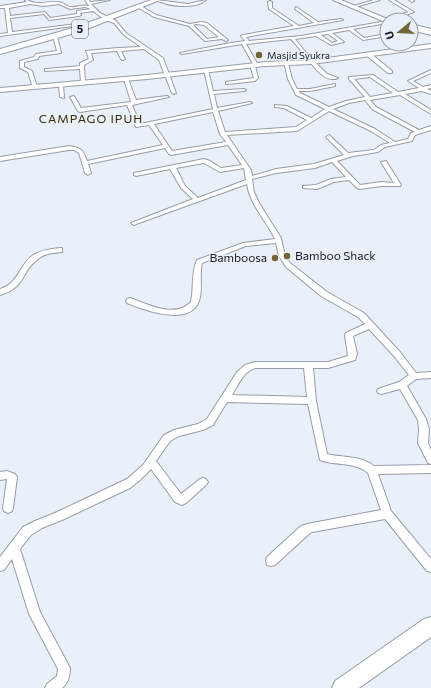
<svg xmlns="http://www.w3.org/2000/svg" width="431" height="688" font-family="Commissioner,sans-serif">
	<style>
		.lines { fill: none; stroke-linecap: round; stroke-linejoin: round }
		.street-casing { stroke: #979da6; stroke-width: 2 }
		.secondary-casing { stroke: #979da6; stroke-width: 2 }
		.primary-casing { stroke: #979da6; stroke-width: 2 }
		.highway-casing { stroke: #979da6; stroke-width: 2 }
		.street { fill: #fff; fill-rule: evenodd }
		.secondary { fill: #fff; fill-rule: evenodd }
		.primary { fill: #fff; fill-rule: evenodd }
		.highway { fill: #fff; fill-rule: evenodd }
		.poi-dot { fill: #726533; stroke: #eaf0fa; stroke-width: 1.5 }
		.labels { text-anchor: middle; stroke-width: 3; stroke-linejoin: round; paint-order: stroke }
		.far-poi-label { font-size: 10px; fill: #1a1c20; stroke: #eaf0fa; text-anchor: start }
		.shield { fill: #eaf0fa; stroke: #585c61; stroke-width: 1 }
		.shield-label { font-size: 11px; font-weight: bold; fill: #1a1c20 }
		.far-quarter-label { font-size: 12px; letter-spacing: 1px; fill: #342a00; stroke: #eaf0fa }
		.poi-label { font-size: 12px; fill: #1a1c20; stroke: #eaf0fa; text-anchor: start }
	</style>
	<rect width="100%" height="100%" fill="#eaf0fa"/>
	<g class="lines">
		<g class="street-casing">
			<g id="street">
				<path d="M27,0C38,6 47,1 58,2C63,2 66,6 70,7C76,8 82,4 89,6L85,0H89L90,2L110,0L91,4L100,13L116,21L126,33L163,58L176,93L174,94L172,93L159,60L144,49L121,51L125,59L123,60L121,59L117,51L91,53L93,60L84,65L85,83L83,84L81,83L80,69L45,71V69H47L80,66V63L89,59L86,51L118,48L141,47L124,35L114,23L105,20L93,11L80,13L81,15L79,16L49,20L44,14L10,18L12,32L93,22L95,23L0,36V34L8,33L5,8H0V6L27,2L25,1ZM30,4L43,6L59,4L70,9L85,7L91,9L77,11V14L50,18L45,12L10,16L9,8Z"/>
				<path d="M156,0L188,4L206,0C194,10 169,6 156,0Z"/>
				<polygon points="374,0 380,0 352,8 350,7"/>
				<polygon points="389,0 394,0 414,12 395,19 395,20 391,20 392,17 409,12"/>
				<polygon points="409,0 413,0 414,1 412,2"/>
				<path d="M270,1L272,2V8L299,26L314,23L295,9L296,7L318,22L341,19L343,20L246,37L249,41L301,36L387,21V23L353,29L364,38L387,34V36L363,40L349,30L332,33L344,42L331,45L316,36L295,39L307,54L305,55L291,39L246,44L258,65L255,66L258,78L255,81L228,84H226V82L254,78L250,65L253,64L242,44L182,54L180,53L231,43L245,41L241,36L243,35L294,26L269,9L268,2ZM328,34L338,41L332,43L321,35Z"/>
				<path d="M139,6H141L156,15L190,24L201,22L207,23L228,40L226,41L222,39L205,41L189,26L154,17L139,8ZM196,24L204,25L219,37L207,39L193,25Z"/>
				<polygon points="411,24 431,29 431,31 411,26"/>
				<polygon points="55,35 57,36 61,53 39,56 38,59 24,62 24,67 32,71 37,87 33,88 28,72 20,68 20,61 34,57 36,54 57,51 53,36"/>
				<polygon points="366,53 370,53 392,71 392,73 388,73 366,55"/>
				<path d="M310,61H314L327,74L338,78C327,83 316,70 310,62Z"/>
				<path d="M284,62L288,63L292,79L297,89H310L335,84V86L310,91H299L300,93L329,107L346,101L365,97L349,79V77L373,75L398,92L419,88L408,81L431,70V73L413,81L423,87L431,85V88L427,89L431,91V94L422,91L405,94L431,110V114L400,95L370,100L376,107L419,130L431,126V130L415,135L412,141L385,147L378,152L353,156L337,161L360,185L381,182L394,183L381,162L386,161L401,185L400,186H381L359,189L357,188L349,180L334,182L317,189L303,188V186L316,185L331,179L346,177L332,162L315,168L276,173L252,179L254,192L259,203L281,238L285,256L290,263L327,292L364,313L400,352L416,373L431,372V378L416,379L407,386L426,419L429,429L428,443L431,450V464L428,463L418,443L419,429L418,420L400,389L381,394L378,393L377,391L378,389L399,382L409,375L394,356L369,329L353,336L357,354L355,360L328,368H313L316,401L327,454C343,458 360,455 374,466L431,465V473L378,474L391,511L431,559V572L427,571L385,519L312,532L309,534L275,565L271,566L267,565L266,561L267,557L301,526L307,524L381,510L368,473C354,461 335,466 320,460L308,404L227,402L213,425L203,430L179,436L170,441L156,461L181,494L200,479L203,478L206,479L208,482L206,485L186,503L182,505L175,502L151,469L140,480L130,488L62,520L42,528L31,535L20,549L40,612L70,668C70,676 68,683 62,688H45L47,684L57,676L58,669L29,614L12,559L4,570L0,571V557L23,527L35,521L55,513L127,479L143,465L164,435L174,430L198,424L207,419L237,372L245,365L255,362H328L348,356L345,335L346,333L365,324L358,317L321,296L286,267L279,256L276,243L246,246L202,263C199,275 203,288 199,301C190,327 144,310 127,303L126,301L127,299L130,298C148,304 174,319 191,302C194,289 191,273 197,260L243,243L275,239C266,220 250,205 247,184L136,224L134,225L131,223L193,199L181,188L170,169L136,176L134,175V173L204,159L210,161L221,168L242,165L228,145L171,155L169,154L165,148L88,164L91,173L88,175L85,173L79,153L74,150H69L0,161V157L69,146C81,148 83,149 87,161L163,145L149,125L136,127L127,105L80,112L78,111L70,97L74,96L81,108L131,102L124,79L126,78L128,79L136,100L167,96L169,97L132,105L140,124L213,109L204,70L206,69L208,70L213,91L244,89L246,90L244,91L214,94L217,108L250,102L252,103L218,111L225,132L296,127L307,120L284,108L275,107V105L287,106L311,118L325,109L296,95L288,79ZM370,77L393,93L370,97L354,79ZM365,100L372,109L415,132L411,133L408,139L395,142L375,129L333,109L349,103ZM329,111L371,131L390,143L381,145L374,150L348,153L329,135L326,137L344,155L314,164L276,169L252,176L251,170L227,135L297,131ZM213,112L220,134L226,142L172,151L154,124ZM204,163L220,172L244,168L246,180L198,198L185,186L176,168ZM255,368H304L307,397L232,395C238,385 243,372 255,368Z"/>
				<polygon points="59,84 63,85 64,98 60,97"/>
				<path d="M60,248H62V252C54,253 45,253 38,259C20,272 27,287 0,295V289C20,283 19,263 35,254C43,250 51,249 60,248Z"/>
				<polygon points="7,471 15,474 17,477 13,508 12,511 8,513 4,511 3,508 7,479 0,480 0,472"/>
			</g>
		</g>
		<g class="secondary-casing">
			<polygon id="secondary" points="431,44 431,48 312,64 265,66 147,79 0,92 0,88 147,75 265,62 312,60"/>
		</g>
		<g class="primary-casing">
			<g id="primary">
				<polygon points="333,0 341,0 390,20 387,20 387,23 385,22"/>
				<polygon points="411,26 431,31 431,35 411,30"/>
				<polygon points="431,617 431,637 359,688 332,688 335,681 424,619"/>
			</g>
		</g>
		<g class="highway-casing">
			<polygon id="highway" points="151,0 160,0 82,31 0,54 0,49 76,27"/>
		</g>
		<use href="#street" class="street"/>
		<use href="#secondary" class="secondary"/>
		<use href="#primary" class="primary"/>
		<use href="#highway" class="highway"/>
	</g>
	<g class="poi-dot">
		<circle cx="259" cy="55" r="4"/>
		<circle cx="287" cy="256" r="4"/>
		<circle cx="275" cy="258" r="4"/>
	</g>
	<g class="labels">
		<g class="far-poi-label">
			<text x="267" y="59">Masjid Syukra</text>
		</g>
		<rect class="shield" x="72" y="20" width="16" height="18" rx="3"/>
		<g class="shield-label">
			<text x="80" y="33">5</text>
		</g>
		<g class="far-quarter-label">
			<text x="91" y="123">CAMPAGO IPUH</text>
		</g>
		<g class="poi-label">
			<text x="295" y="260">Bamboo Shack</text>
			<text x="267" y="262" text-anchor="end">Bamboosa</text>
		</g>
	</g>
	<g transform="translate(399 32) rotate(252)"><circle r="19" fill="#eaf0fa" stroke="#979ba3"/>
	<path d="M0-3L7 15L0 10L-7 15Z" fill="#726533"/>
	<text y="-6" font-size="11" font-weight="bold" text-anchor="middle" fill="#1a1c20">U</text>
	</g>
</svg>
